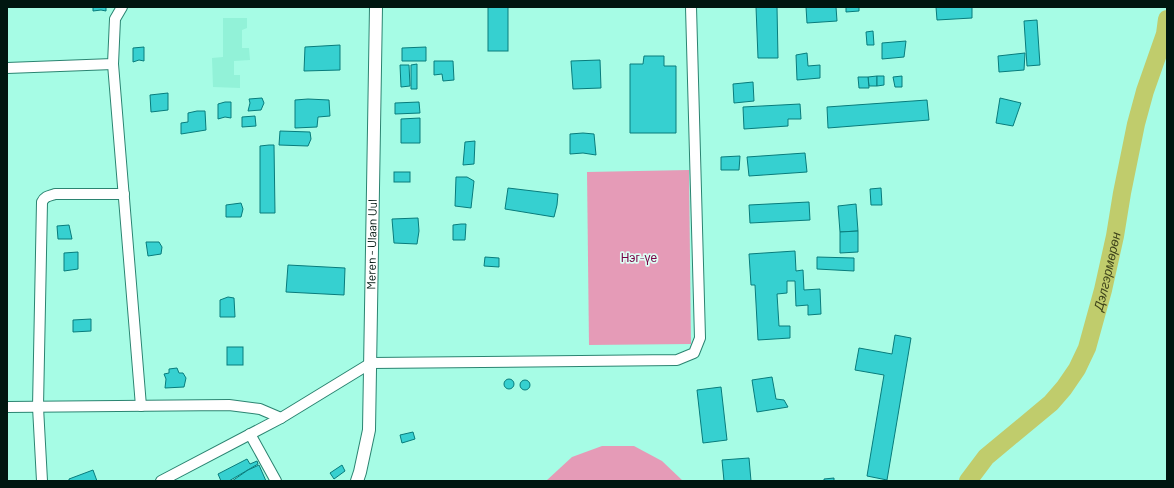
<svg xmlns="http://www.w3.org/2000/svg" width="1174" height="488" font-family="Barlow,sans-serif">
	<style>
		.built { fill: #92f2d8 }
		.green { fill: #e59bb7 }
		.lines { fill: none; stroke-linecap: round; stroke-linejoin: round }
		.river { stroke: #c0cc6c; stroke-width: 18 }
		.building { fill: #36d0d0; stroke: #087c7c }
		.minor-casing { stroke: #2b8471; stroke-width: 12 }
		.tertiary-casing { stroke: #2b8471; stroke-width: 14 }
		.minor { stroke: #fff; stroke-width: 10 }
		.tertiary { stroke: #fff; stroke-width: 12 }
		.labels { text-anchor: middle; stroke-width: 3.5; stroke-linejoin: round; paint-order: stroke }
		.street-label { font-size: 12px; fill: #001610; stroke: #ddfdf4 }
		.park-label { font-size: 12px; fill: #770144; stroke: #ddfdf4 }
		.water-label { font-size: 13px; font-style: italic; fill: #3d421a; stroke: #ddfdf4 }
	</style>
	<rect width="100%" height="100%" fill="#a6fce5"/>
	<polygon class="built" points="223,18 247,18 247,28 242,30 242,48 249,48 250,60 234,61 234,75 240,75 240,88 213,87 212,58 223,57"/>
	<g class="green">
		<polygon points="689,170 691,344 589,345 587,172"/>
		<polygon points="602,446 634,446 662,461 683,481 546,481 572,457"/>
	</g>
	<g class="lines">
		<path class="river" id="s1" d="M968,481L986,457L1051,403L1064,388L1077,369L1087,348L1103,290L1115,236L1122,193L1136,124L1145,91L1165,34L1167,19"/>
	</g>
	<g class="building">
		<polygon points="93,7 106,7 106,11 101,10 93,11"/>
		<rect x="488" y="7" width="20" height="44"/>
		<polygon points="756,7 777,7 778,58 758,58"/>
		<polygon points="806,7 836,7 837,21 807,23"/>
		<polygon points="846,7 859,7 859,11 846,12"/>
		<polygon points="936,7 972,7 972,18 937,20"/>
		<polygon points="1037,20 1040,65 1027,66 1024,21"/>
		<polygon points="873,31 874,45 867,45 866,32"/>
		<polygon points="906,41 904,57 882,59 882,43"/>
		<polygon points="340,45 340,70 304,71 305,47"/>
		<polygon points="144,47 144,61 139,60 133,62 133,48"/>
		<polygon points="426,47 426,61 402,61 402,48"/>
		<polygon points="807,53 808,66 820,65 820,78 797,80 796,55"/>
		<polygon points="1025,53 1024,70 999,72 998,56"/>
		<polygon points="644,56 664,56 664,66 676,66 676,133 630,133 630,64 643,64"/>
		<polygon points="600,60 601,88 573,89 571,61"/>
		<polygon points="434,61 453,61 454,80 443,81 442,74 434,75"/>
		<polygon points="417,64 417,89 411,89 411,65"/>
		<polygon points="400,65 409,65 410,86 401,87"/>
		<polygon points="877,76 877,86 869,86 868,77"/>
		<polygon points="877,76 884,76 884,85 877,86"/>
		<polygon points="902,76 902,87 895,87 893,77"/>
		<polygon points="858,77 868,77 869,88 859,88"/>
		<polygon points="753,82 754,101 734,103 733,84"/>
		<polygon points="168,93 168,110 151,112 150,95"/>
		<polygon points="262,98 264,103 261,110 248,111 250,103 249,99"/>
		<polygon points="1000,98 1021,103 1013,126 996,123"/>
		<polygon points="308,99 329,100 330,116 318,117 317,127 295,128 295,100"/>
		<polygon points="927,100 929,120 828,128 827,107"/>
		<polygon points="225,102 231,102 231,118 225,117 218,119 218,104"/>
		<polygon points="419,102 420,113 395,114 395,103"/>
		<polygon points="800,104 801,119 788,119 788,126 744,129 743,107"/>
		<polygon points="197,111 205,111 206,130 181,134 181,123 188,122 188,113"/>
		<polygon points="255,116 256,126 242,127 242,117"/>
		<polygon points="420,118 420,143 401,143 401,119"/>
		<polygon points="280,131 310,132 311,139 308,146 279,145"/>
		<polygon points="583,133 594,134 596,155 583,153 570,154 570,134"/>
		<polygon points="475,141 474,164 463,165 465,142"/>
		<polygon points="269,145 274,145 275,213 260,213 260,146"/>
		<polygon points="805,153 807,172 749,176 747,157"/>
		<polygon points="740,156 739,170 721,170 721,157"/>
		<rect x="394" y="172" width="16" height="10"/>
		<polygon points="456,177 467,177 474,181 471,208 455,206"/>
		<polygon points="508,188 558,194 557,205 554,217 505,209"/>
		<polygon points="881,188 882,205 871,205 870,189"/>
		<polygon points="809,202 810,220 750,223 749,205"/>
		<polygon points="241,203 243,209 241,217 226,217 226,205"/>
		<polygon points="856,204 858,231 840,232 838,206"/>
		<polygon points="418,218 419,231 417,244 394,243 392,219"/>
		<polygon points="461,224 466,224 465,240 453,240 453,225"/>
		<polygon points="69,225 72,239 58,239 57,226"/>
		<polygon points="858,231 858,252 840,253 840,232"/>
		<polygon points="146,242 159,242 162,247 161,254 148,256"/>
		<polygon points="795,251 796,271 803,270 804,290 820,289 821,314 808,315 808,305 796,306 795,281 787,281 787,293 777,294 779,326 790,326 790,338 758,340 755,285 751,285 749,254"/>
		<polygon points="78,252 78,269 64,271 64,253"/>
		<polygon points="485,257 499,258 499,267 484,266"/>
		<polygon points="817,257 854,258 854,271 817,269"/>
		<polygon points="288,265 345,268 344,295 286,292"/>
		<polygon points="228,297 234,298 235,317 220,317 220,300"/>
		<polygon points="91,319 91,331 73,332 73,320"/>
		<polygon points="895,335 911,338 887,480 867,476 884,375 855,370 859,348 892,354"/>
		<rect x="227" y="347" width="16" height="18"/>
		<polygon points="177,368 179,373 183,373 186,378 184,387 165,388 166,379 164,374 169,373 169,369"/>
		<polygon points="772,377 776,399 784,400 788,407 757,412 752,380"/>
		<circle cx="509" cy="384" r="5"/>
		<circle cx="525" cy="385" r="5"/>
		<polygon points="721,387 727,440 703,443 697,390"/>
		<polygon points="413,432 415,439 402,443 400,435"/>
		<polygon points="749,458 751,481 724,481 722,460"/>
		<polygon points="247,459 250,464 257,461 258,464 229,481 221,481 218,474"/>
		<polygon points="259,465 266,481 232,481 248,470"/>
		<polygon points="342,465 345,471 334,479 330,473"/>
		<polygon points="93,470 97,481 69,481 69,479"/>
		<polygon points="834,478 834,481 824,481 824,479"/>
	</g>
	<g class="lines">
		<g class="minor-casing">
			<g id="minor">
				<polyline points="113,64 141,406"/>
				<polyline points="7,68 113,64 115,19 122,7"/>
				<polyline points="7,407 229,405 260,409 281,418"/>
				<polyline points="250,434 276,481"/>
				<path d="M42,481L38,407L42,202C45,196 49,196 55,194H124"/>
				<polyline points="161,481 281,418 371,363 677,360 694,353 700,338 691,7"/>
			</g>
		</g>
		<g class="tertiary-casing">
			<g id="tertiary">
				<path id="s2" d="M357,481L360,472L369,430L376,7"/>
			</g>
		</g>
		<use href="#minor" class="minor"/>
		<use href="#tertiary" class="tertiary"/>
	</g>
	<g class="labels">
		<g class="street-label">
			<text dy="4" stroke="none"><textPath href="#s2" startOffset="238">Meren - Ulaan Uul</textPath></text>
		</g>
		<g class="park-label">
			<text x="639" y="262">Нэг-үе</text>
		</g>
		<g class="water-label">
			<text dy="5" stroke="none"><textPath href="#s1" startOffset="260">Дэлгэрмөрөн</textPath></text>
		</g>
	</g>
	<rect width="1174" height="488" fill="none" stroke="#001610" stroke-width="16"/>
</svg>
